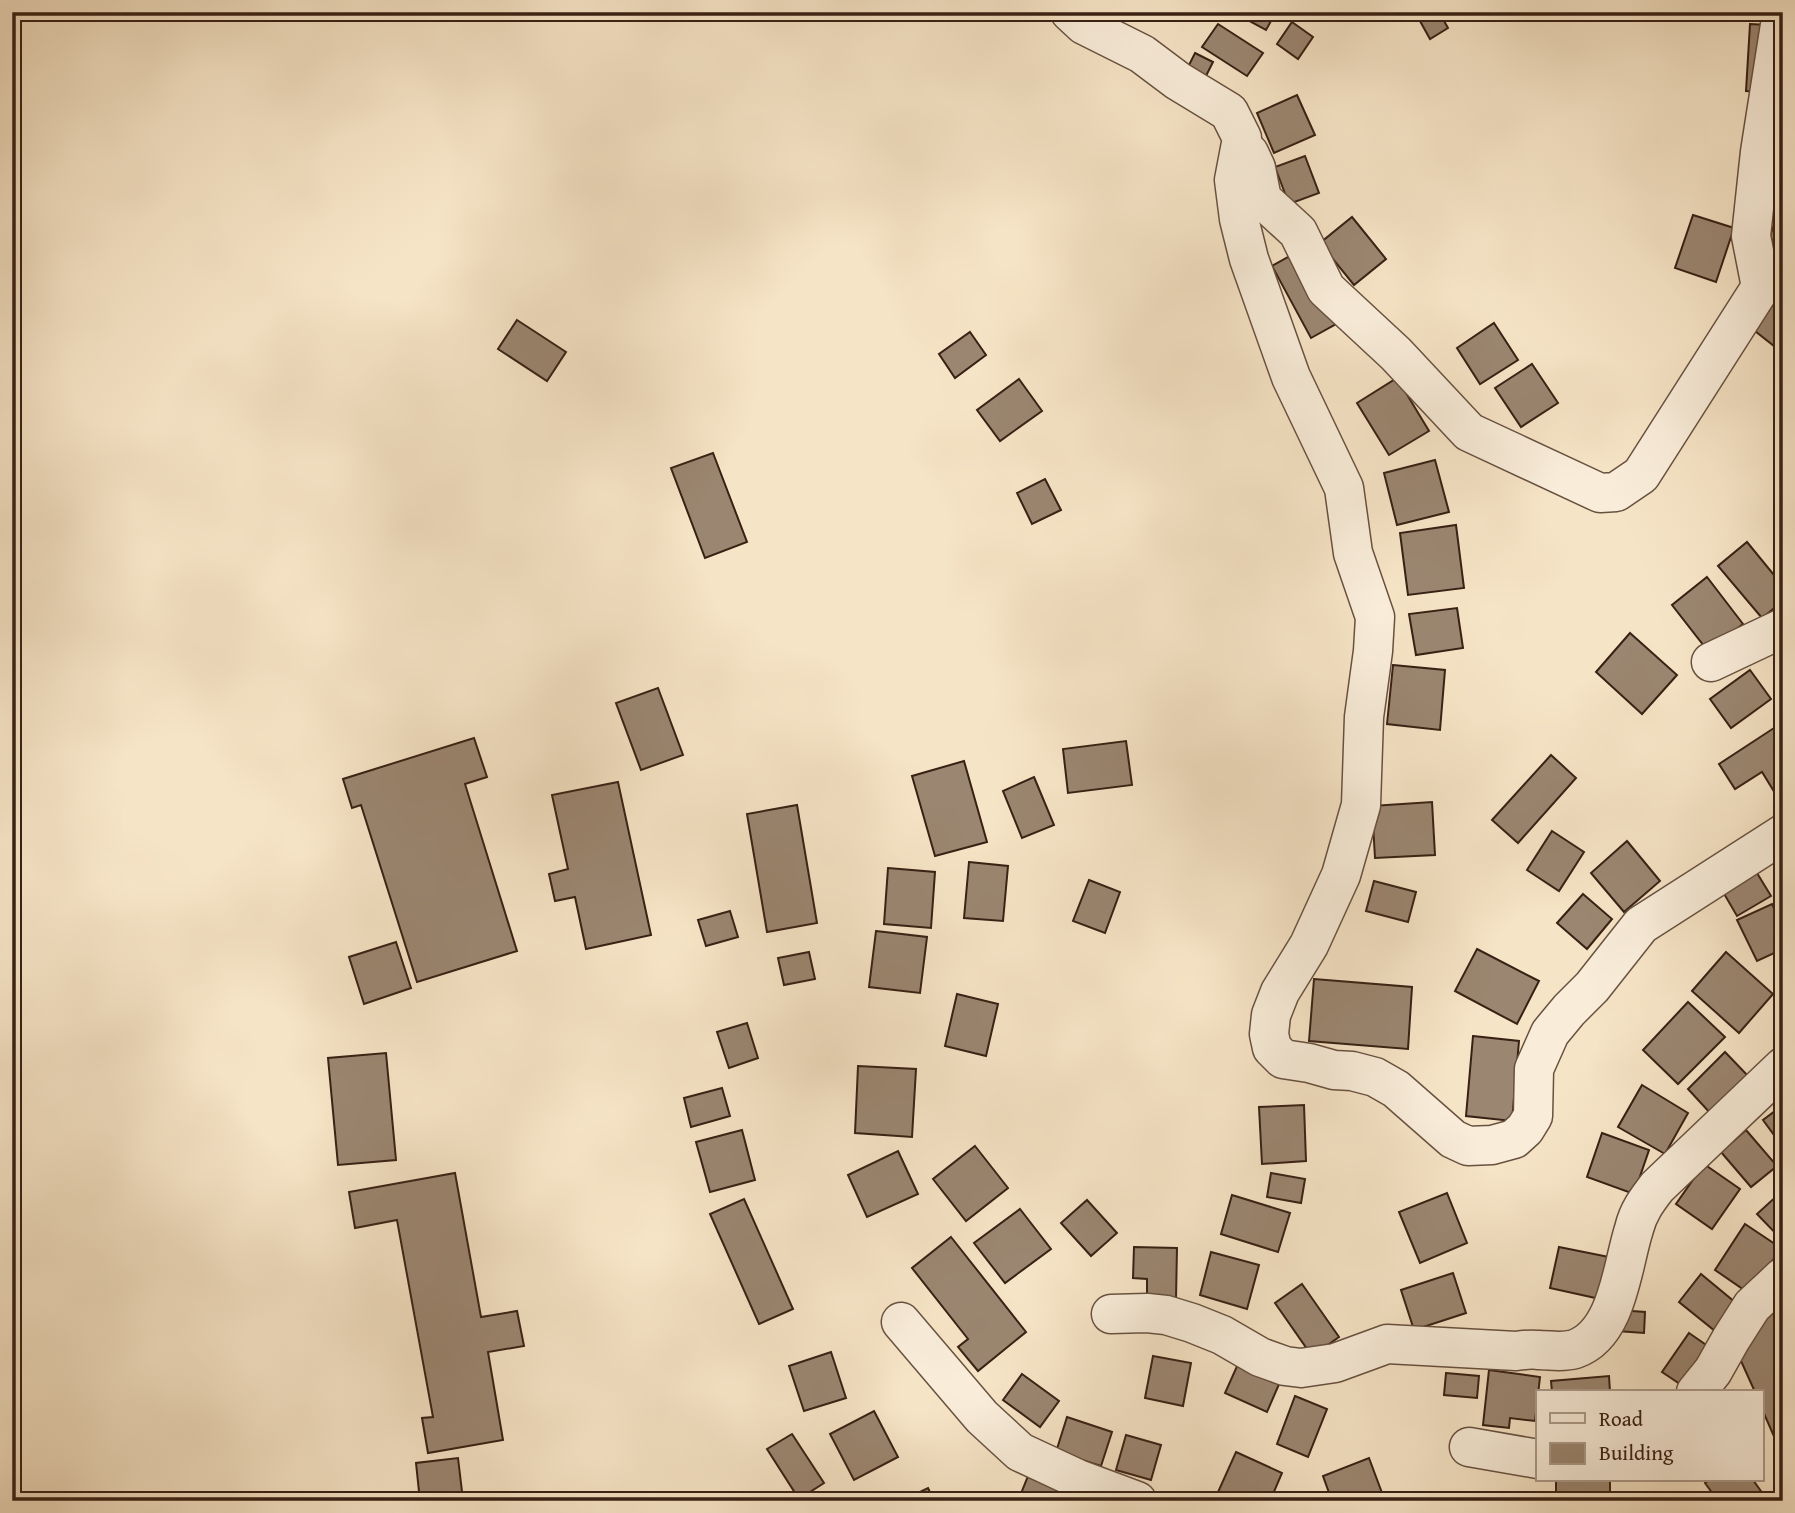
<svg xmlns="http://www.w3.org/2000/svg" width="1795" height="1513" font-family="'Gentium Book Plus',serif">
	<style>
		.building { fill: #9b8671; stroke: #382014; stroke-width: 2 }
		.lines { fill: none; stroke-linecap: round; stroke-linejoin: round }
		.minor-casing { stroke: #685140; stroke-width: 41 }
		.minor { stroke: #f9edda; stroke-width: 38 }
	</style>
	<rect width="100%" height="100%" fill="#f6e4c6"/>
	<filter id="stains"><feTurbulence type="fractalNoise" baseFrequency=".00286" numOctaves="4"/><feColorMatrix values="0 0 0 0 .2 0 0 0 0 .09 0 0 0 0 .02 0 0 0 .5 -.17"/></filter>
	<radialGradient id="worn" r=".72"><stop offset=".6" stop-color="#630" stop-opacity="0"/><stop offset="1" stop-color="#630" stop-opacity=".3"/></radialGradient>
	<g class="building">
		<polygon points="1240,12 1276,12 1266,30 1238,15"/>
		<polygon points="1415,12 1439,12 1448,28 1430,39"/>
		<polygon points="1292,22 1313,37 1298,59 1277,44"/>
		<polygon points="1218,24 1263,53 1247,76 1202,47"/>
		<polygon points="1750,24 1768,25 1764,92 1746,91"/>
		<polygon points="1195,53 1213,62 1204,80 1186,71"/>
		<polygon points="1297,95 1315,135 1274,153 1257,113"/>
		<polygon points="1305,156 1319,193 1289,204 1275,167"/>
		<polygon points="1783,198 1783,243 1769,239"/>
		<polygon points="1693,215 1734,228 1716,282 1675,268"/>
		<polygon points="1352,217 1386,259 1354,285 1320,243"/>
		<polygon points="1297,252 1336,324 1311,338 1272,266"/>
		<polygon points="1776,300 1783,305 1783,334 1774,346 1755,331"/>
		<polygon points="517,320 566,352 547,381 498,349"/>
		<polygon points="1494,323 1518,360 1480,384 1457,348"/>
		<polygon points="970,332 986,355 955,378 939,354"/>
		<polygon points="1532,364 1558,403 1521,427 1495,388"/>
		<polygon points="1397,378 1429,431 1389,455 1357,403"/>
		<polygon points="1019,379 1042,411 1000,441 977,410"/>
		<polygon points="713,453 747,542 705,558 671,468"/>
		<polygon points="1435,460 1449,512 1397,525 1384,473"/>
		<polygon points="1045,479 1061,510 1032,524 1017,493"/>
		<polygon points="1456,525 1464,588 1408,595 1400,533"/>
		<polygon points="1747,542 1783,586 1783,601 1762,618 1718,566"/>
		<polygon points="1707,577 1743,624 1708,651 1672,605"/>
		<polygon points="1457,608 1463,648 1416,655 1409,614"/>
		<polygon points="1630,633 1677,675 1642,714 1596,672"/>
		<polygon points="1393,665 1445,670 1440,730 1387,724"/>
		<polygon points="1750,670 1771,699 1731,728 1710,699"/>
		<polygon points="658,688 683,755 641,770 616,703"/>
		<polygon points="1774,728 1783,741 1783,788 1775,793 1762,772 1735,789 1719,764"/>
		<polygon points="474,738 487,777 465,784 517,951 417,982 361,805 352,808 343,779"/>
		<polygon points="1126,741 1132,785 1068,793 1063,749"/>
		<polygon points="1551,755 1576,778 1518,843 1492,820"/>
		<polygon points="964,761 987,842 935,856 912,776"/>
		<polygon points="1034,777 1054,825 1022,838 1003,791"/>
		<polygon points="618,782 651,935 586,949 575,897 555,901 549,874 568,869 552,795"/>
		<polygon points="1432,802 1435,855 1375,858 1372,806"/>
		<polygon points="797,805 817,923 767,932 747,814"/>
		<polygon points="1552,831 1584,852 1559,891 1527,870"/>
		<polygon points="1627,841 1660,881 1624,912 1591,873"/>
		<polygon points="969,862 1008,866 1003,921 964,918"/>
		<polygon points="888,868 935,872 931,928 884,924"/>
		<polygon points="1757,873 1771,896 1737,916 1723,892"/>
		<polygon points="1089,880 1120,892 1105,933 1073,921"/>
		<polygon points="1374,881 1416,892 1408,922 1366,911"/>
		<polygon points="1583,894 1612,919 1587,949 1557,923"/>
		<polygon points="1772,904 1783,927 1783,949 1757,961 1737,920"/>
		<polygon points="730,911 738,937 706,946 698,920"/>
		<polygon points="876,931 927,937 920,993 869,987"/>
		<polygon points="396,942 411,988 364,1004 349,957"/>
		<polygon points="1477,949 1539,981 1517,1024 1455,991"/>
		<polygon points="809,952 815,979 784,985 778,958"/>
		<polygon points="1726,952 1773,994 1739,1033 1692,991"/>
		<polygon points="1314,979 1412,987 1408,1049 1309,1041"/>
		<polygon points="957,994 998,1004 986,1056 945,1046"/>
		<polygon points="1688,1002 1725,1037 1678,1084 1643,1050"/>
		<polygon points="747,1023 758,1058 729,1068 717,1032"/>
		<polygon points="1473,1036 1519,1041 1512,1121 1466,1116"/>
		<polygon points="1725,1052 1750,1078 1712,1115 1688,1089"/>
		<polygon points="386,1053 396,1160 338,1165 328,1058"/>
		<polygon points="858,1066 916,1069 912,1137 855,1133"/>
		<polygon points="1642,1085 1688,1113 1665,1154 1618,1127"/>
		<polygon points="722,1088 730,1116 691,1127 684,1098"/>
		<polygon points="1304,1105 1306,1161 1262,1164 1259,1107"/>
		<polygon points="1783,1105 1783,1145 1782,1146 1763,1120"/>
		<polygon points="742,1130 755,1180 710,1192 696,1142"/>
		<polygon points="1746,1130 1777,1166 1751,1187 1721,1152"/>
		<polygon points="1602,1133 1649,1150 1634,1194 1587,1177"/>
		<polygon points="975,1146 1008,1188 966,1221 933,1179"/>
		<polygon points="898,1151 918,1194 867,1217 848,1175"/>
		<polygon points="1704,1164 1740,1189 1712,1229 1676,1204"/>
		<polygon points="455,1173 481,1317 517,1311 524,1346 488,1352 503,1440 428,1453 422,1418 433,1417 397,1220 355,1228 349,1192"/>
		<polygon points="1271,1173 1305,1179 1301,1203 1267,1197"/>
		<polygon points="1447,1193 1467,1243 1420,1263 1399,1212"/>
		<polygon points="1780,1193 1783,1196 1783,1241 1757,1214"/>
		<polygon points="1232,1195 1290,1213 1278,1252 1221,1234"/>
		<polygon points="744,1199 793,1309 759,1324 710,1214"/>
		<polygon points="1087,1200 1117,1233 1091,1256 1061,1223"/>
		<polygon points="1020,1209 1051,1249 1005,1283 974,1243"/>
		<polygon points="1745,1224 1781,1248 1750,1294 1715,1270"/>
		<polygon points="951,1237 1026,1332 978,1371 958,1347 968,1339 912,1268"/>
		<polygon points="1134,1247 1177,1248 1176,1299 1147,1299 1147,1279 1133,1278"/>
		<polygon points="1559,1247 1609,1257 1600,1299 1550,1288"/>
		<polygon points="1211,1252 1259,1265 1247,1309 1200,1295"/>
		<polygon points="1453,1273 1466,1313 1414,1330 1401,1290"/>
		<polygon points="1701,1274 1742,1308 1720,1335 1679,1302"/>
		<polygon points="1302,1284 1339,1337 1312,1356 1275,1303"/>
		<polygon points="1783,1309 1783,1449 1780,1450 1762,1409 1762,1392 1755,1392 1736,1350 1741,1327"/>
		<polygon points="1618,1310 1645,1312 1644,1333 1617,1331"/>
		<polygon points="1689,1333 1712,1349 1686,1388 1662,1372"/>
		<polygon points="831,1352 846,1398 804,1411 789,1366"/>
		<polygon points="1153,1356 1191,1363 1183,1406 1145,1398"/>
		<polygon points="1238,1364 1280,1382 1267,1412 1225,1393"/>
		<polygon points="1489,1370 1540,1377 1535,1421 1510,1418 1509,1428 1483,1425"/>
		<polygon points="1446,1373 1479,1376 1477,1398 1444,1395"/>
		<polygon points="1022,1374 1059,1401 1040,1427 1003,1400"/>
		<polygon points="1609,1376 1610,1392 1552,1392 1551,1381"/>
		<polygon points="1295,1396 1327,1409 1308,1457 1277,1444"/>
		<polygon points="874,1411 898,1457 854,1480 830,1434"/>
		<polygon points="1067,1417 1112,1432 1101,1466 1056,1452"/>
		<polygon points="792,1434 824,1483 799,1499 767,1449"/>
		<polygon points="1126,1435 1161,1445 1151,1480 1116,1470"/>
		<polygon points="1236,1452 1282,1473 1270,1501 1214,1501"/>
		<polygon points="458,1458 463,1500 420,1501 416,1463"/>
		<polygon points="1369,1458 1385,1501 1332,1501 1323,1476"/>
		<polygon points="1030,1471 1084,1492 1081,1501 1018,1501"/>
		<rect x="1556" y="1480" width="54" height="21"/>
		<polygon points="1709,1480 1753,1480 1768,1501 1718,1501 1705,1483"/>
		<polygon points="928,1488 934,1501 910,1501 909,1497"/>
	</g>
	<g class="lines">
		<g class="minor-casing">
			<g id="minor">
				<polyline points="1070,12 1084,25 1142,54 1178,81 1229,112 1242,138 1234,180 1239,219 1249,259 1291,377 1344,488 1353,553 1375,617 1373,651 1364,717 1361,805 1341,875 1309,945 1280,992 1271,1015 1269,1034 1272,1048 1283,1059 1309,1063 1334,1070 1352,1071 1375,1077 1396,1089 1453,1139 1468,1146 1492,1145 1514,1139 1525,1129 1533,1116 1534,1069 1550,1033 1569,1010 1592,987 1641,925 1783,834"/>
				<polyline points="1249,153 1256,168 1262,199 1298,232 1326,289 1396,354 1469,432 1600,493 1616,492 1641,475 1761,287 1751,236 1760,152 1782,12"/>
				<polyline points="1711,662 1783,628"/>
				<path d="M1111,1314L1147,1313L1166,1315L1192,1323L1222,1335L1260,1357L1285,1366L1301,1368L1335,1363L1387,1344L1516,1351C1523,1350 1531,1349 1538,1350C1551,1350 1562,1353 1575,1349C1618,1334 1622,1266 1634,1229C1638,1212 1647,1200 1657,1187L1783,1067"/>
				<polyline points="901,1322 982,1417 1020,1452 1078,1479 1137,1501"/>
				<polyline points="1696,1392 1713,1371 1731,1339 1752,1306 1783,1277"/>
				<polyline points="1469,1447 1538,1459"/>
			</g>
		</g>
		<use href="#minor" class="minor"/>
	</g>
	<rect width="1795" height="1513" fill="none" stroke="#f6e4c6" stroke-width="42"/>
	<rect x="14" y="14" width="1767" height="1485" fill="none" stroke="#382014" stroke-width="3.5"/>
	<rect x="21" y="21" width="1753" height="1471" fill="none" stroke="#382014" stroke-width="2"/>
	<rect x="1536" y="1390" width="228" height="91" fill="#f9edda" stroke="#ac9b8b" stroke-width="2"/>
	<rect x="1550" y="1413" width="35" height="10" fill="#f9edda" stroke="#ac9b8b" stroke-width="2"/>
	<text x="1599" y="1426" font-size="21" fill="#382014">Road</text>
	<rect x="1550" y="1443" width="35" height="21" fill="#9b8671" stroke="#ac9b8b" stroke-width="2"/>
	<text x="1599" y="1460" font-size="21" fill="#382014">Building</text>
	<rect width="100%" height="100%" filter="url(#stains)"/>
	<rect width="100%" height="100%" fill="url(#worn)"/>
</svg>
